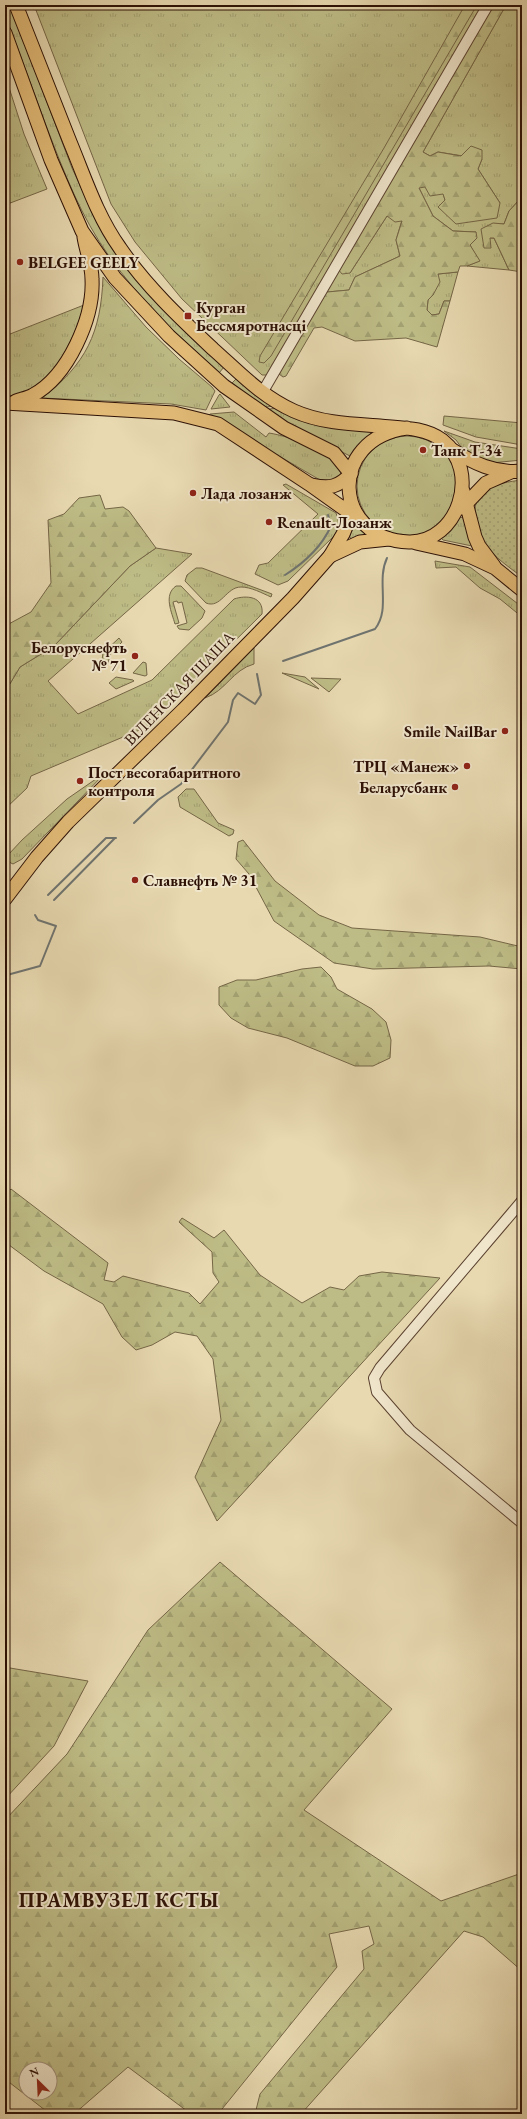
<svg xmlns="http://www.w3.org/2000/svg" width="527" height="2119" font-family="'EB Garamond',serif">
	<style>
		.grass { fill: url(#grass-tufts); stroke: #756646 }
		.forest { fill: url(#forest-firs); stroke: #756646; fill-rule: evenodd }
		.park { fill: url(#park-dots); stroke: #756646 }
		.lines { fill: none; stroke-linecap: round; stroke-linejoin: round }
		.stream { stroke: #6f7470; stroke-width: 2 }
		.minor-casing { stroke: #5b4230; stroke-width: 12 }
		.major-casing { stroke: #2c1005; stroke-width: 15 }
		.minor { stroke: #f0e6cc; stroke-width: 10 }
		.major { stroke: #e4bc78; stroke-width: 13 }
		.poi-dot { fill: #8f2418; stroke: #f0e6cc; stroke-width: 1.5 }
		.labels { text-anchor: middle; stroke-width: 4; stroke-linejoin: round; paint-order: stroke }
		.poi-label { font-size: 16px; font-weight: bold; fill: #2c1005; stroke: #f0e6cc; text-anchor: start }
		.street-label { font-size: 16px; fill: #2c1005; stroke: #f0e6cc }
		.district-label { font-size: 20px; font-weight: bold; letter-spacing: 1px; fill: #2c1005; stroke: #f0e6cc }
	</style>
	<defs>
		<pattern id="grass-tufts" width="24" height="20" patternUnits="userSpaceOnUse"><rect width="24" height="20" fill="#bebc86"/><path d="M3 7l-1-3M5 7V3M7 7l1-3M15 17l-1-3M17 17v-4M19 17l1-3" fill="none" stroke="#a3a172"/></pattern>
		<pattern id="forest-firs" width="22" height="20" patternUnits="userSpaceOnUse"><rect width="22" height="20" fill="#bebc86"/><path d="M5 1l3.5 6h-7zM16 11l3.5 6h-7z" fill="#a3a172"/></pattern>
		<pattern id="park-dots" width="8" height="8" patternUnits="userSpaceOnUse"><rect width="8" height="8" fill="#bebc86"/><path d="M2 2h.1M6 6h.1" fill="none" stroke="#a3a172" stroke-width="1.8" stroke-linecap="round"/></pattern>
	</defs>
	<rect width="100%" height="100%" fill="#e8d9b1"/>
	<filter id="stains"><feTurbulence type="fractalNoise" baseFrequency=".005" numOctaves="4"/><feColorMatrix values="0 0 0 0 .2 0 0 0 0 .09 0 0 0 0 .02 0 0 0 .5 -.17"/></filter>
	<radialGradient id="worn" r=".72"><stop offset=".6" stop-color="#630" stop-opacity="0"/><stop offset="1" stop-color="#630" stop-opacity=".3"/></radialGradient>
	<g class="grass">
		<path d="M5,5H10L72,168L96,220L114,250L224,367L219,373C179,337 140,300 109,256C81,217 64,172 47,128C33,90 19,52 5,14Z"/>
		<polygon points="34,5 483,5 268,375 262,375 182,299 135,242 111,204"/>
		<polygon points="506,5 522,5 522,197 509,211 504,224 493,224 490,238 494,238 509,270 467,266 479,261 470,245 476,232 453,231 433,216 419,188 425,186 443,193 445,200 500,203 478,169 482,159 438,152 430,156 423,152"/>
		<polygon points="5,75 24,134 47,189 5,205"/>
		<polygon points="387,216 402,220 396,240 400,256 355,277 349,290 327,292 319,299 338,269 350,273"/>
		<polygon points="458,272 450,301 444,301 439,314 432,315 427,310 428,300 433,295 438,274"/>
		<path d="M103,277L146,327L179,359L212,387L215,391L206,410L171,404L42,398C86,364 101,333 103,277Z"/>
		<path d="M84,305C74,341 49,396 5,396V336Z"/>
		<polygon points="237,378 273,406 261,408 232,383"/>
		<polygon points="220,394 230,407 211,409 219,395"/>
		<path d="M276,408C313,428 332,427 372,432L350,456L284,423L264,410Z"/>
		<path d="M234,412L266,437L269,433C289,436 342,453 341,477L335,482L320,480L209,415L210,414Z"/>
		<polygon points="444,416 522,423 522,445 476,437 443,425"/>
		<polygon points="444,431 475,442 522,449 522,460 491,463 464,451 456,440"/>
		<circle cx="407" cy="486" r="50"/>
		<path d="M286,484L336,513C339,522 340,527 335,535L288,581L278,585L255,574L259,565L268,563L318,514L283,485Z"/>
		<polygon points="459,517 464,518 473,545 472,546 443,540 440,537"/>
		<polygon points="354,523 366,534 367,536 352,539 348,536"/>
		<path d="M156,548L192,554L48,681L78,714L152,680L234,599C246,595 264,596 262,614L149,726L31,776L27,788L5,809V692L20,667L54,646L130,566Z"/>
		<polygon points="435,561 470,567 522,607 522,617 500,599 480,588 456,567 436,568"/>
		<path d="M196,568H202L272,594L271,597C262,593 251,587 241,587C226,587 221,609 206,603L185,581L187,575Z"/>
		<path d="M176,586H181L205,611L202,618L189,630L179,629L177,626L187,623L182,602L178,603L177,601L173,602L179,623L175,624C172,613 163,595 176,586Z"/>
		<polygon points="119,638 122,642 111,653 107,666 105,665 102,660 103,653"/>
		<path d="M254,648V664C232,670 226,691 205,698Z"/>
		<polygon points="143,662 146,663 147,675 145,676 133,673"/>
		<polygon points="282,673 305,677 319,689"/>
		<polygon points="116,677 133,680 134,681 116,689 109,683"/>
		<polygon points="311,678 341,679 329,692"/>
		<polygon points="106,772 22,859 13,864 9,862 8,855 22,840 67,799"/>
		<polygon points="186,789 194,789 218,823 234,830 233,834 229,836 180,807 178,797"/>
	</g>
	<g class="forest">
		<polygon points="465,5 477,5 271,356 264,363 259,362 260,356 384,148"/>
		<polygon points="493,5 506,5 423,152 430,156 438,152 461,156 471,146 482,150 482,159 478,169 500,203 497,218 456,224 438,207 445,200 443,194 430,196 425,187 419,188 433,216 453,231 476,232 477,238 470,245 480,261 467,266 460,266 458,272 438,274 440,282 433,295 428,300 427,310 432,315 439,314 444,301 450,301 437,347 406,338 355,341 322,327 314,328 286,376 283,377 279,374 279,369 319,299 327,292 349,290 355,277 400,256 396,240 402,221 395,222 387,216 350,273 342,274 338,269"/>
		<polygon points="522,197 522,272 509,270 494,238 490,238 491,248 484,248 481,229 493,223 504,224 509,211"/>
		<polygon points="100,495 105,509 123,507 129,511 156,548 130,566 54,646 20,667 5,692 5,626 31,612 51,583 48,520 64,514 79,498"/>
		<polygon points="243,840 275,881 319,915 352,928 480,937 522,947 522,969 489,966 373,969 334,963 274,921 249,874 236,859 238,842"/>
		<polygon points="321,967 331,977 337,989 372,1009 386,1022 391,1040 390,1058 373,1066 355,1066 287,1038 248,1028 231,1018 219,1005 219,987 237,980 256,980 302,969"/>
		<polygon points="11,1189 108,1263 104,1280 114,1282 123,1276 189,1293 200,1304 219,1282 213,1273 212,1252 179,1222 182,1218 214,1238 224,1230 260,1275 302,1303 330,1287 344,1290 359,1276 382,1272 440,1278 217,1521 195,1477 221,1420 213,1359 197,1336 175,1332 152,1345 136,1350 122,1337 103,1304 44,1271 5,1242 5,1195"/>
		<path d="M220,1562L392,1709L304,1810L441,1901L522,1873V1971L483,1937L464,1931L301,2114H255L260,2094L364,1969L362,1951L374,1944L369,1926L329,1934L337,1967L218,2114H191L128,2067L74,2114H50L5,2079V1820L67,1754L148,1630ZM26,2069H50V2093H26Z"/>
		<polygon points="10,1668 88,1681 54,1746 5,1799 5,1672"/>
	</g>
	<path class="park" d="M522,480V577C509,567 495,558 485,544C480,538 478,530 476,522C469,489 496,483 522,480Z"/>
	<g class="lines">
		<g class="stream">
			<path d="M285,575C304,563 322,546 331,526L328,515"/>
			<path d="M283,661L375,629C391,609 376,581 387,558"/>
			<polyline points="134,823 158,800 181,784 228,722 233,700 238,693 255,704 261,695 257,674"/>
			<polyline points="48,895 106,838 116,838"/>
			<polyline points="54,900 115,838"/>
			<polyline points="5,978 7,975 40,966 56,926 38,920 35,915"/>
		</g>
		<g class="minor-casing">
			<g id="minor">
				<polyline points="262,393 488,5"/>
				<polyline points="522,1201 380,1368 374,1378 377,1392 410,1430 522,1523"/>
			</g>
		</g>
		<g class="major-casing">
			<g id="major">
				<path d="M16,5C34,51 52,96 70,142C85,178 97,216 120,248C146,286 180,318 213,349C239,372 262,397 294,411C321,423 351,424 380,426C401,428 424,427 442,440C482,471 458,543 409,542C333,540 326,439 407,428"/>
				<polyline points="5,33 51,160 82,231 115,278 169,336 224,386 284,428 334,453 351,474"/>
				<path d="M16,401C21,399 28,398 33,395C68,376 94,318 92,279C92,265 86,250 84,237"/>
				<polyline points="5,403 174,413 218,424 309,484 354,516"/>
				<path d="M451,449C473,463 495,474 522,471"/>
				<path d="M312,485C330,489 338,487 351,474"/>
				<polyline points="463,491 475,537 479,546 494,566"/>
				<polyline points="462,508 486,483 511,472"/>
				<polyline points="416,543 465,554 495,568 522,590"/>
				<polyline points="330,556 360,542 389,539"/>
				<polyline points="5,899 37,857 68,822 183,710 293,598 330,556 343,534 348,522 350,501"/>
			</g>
		</g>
		<use href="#minor" class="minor"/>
		<use href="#major" class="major"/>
	</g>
	<g class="poi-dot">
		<circle cx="20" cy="262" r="4"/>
		<rect x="184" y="312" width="8" height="8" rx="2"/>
		<circle cx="423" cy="450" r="4"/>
		<circle cx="193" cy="493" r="4"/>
		<circle cx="269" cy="522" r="4"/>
		<circle cx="135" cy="656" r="4"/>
		<circle cx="505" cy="731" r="4"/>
		<circle cx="467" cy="766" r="4"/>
		<circle cx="80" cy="781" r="4"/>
		<circle cx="455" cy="787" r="4"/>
		<circle cx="135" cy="880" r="4"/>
	</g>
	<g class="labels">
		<g class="poi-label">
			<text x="28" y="268">BELGEE GEELY</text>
			<text x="196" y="313">Курган<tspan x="196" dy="18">Бессмяротнасці</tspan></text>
			<text x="431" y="456">Танк Т-34</text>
			<text x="201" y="499">Лада лозанж</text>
			<text x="277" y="528">Renault-Лозанж</text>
			<text x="127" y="653" text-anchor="end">Белоруснефть<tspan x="127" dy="18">№ 71</tspan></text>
			<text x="497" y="737" text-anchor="end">Smile NailBar</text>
			<text x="459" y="772" text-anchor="end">ТРЦ «Манеж»</text>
			<text x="88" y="778">Пост весогабаритного<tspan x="88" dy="18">контроля</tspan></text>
			<text x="447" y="793" text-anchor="end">Беларусбанк</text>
			<text x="143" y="886">Славнефть № 31</text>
		</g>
		<g class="street-label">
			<text transform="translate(179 688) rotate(-46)" y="6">ВІЛЕНСКАЯ ШАША</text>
		</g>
		<g class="district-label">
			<text x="119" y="1907">ПРАМВУЗЕЛ КСТЫ</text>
		</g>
	</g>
	<rect width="527" height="2119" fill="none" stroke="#e8d9b1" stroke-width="20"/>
	<rect x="6" y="6" width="515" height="2107" fill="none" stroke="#2c1005" stroke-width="2"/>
	<rect x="10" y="10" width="507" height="2099" fill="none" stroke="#2c1005"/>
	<g transform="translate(38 2081) rotate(336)"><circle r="19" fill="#f0e6cc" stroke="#a2907c"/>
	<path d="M0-3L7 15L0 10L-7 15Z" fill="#8f2418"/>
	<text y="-6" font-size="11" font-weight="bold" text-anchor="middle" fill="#2c1005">N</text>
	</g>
	<rect width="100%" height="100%" filter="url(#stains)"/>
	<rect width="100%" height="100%" fill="url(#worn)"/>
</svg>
